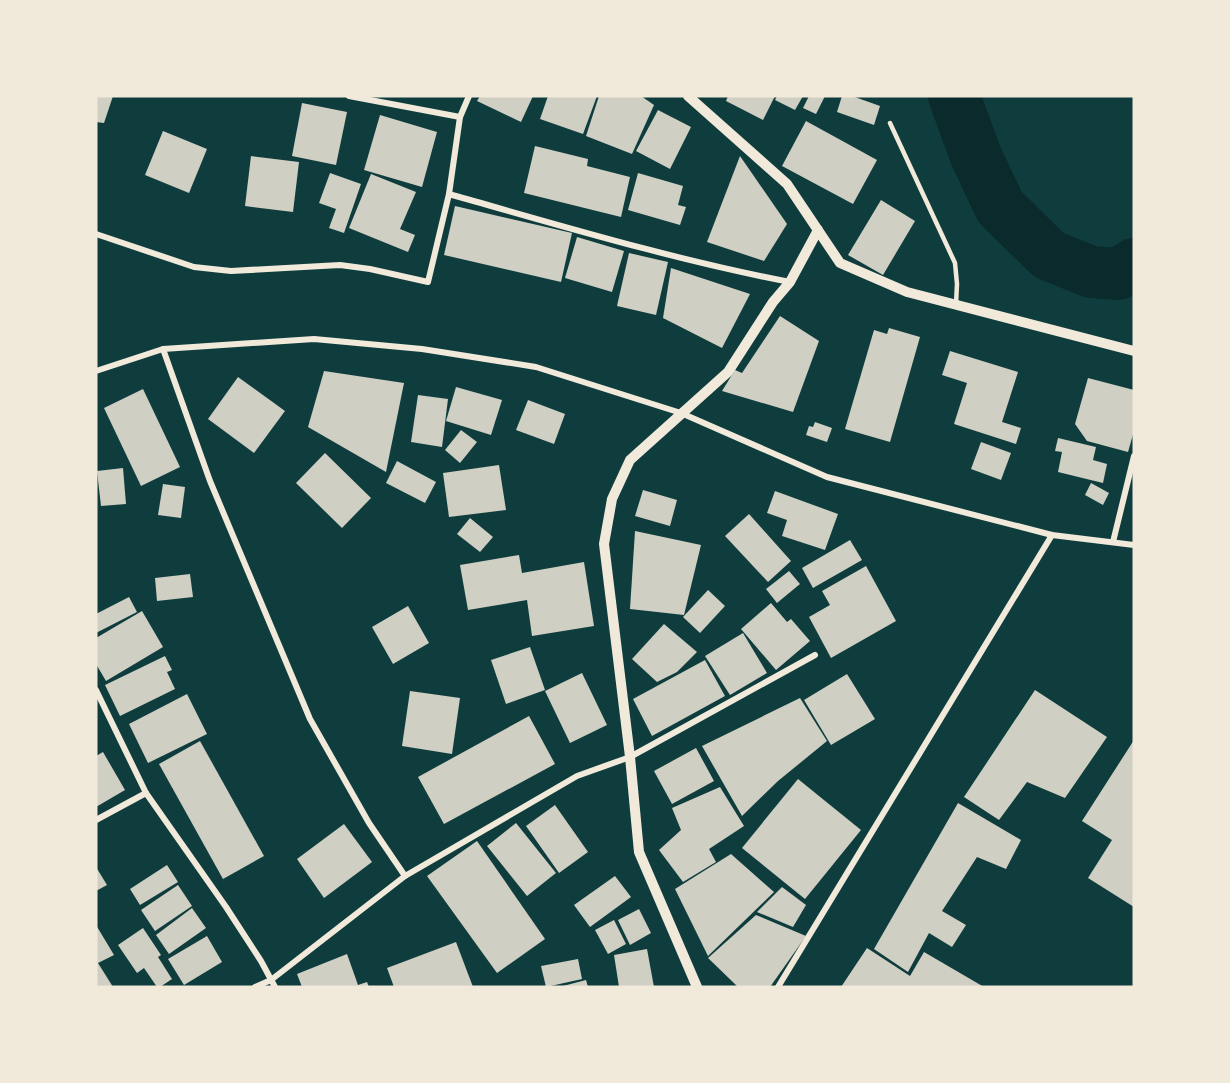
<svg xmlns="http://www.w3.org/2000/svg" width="1230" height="1083" font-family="Ubuntu,sans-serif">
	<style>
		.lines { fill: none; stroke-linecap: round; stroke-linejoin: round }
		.river { stroke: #0a2a2b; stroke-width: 52 }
		.building { fill: #cfcfc3 }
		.service { stroke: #f1e9da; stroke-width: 4.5 }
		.minor { stroke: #f1e9da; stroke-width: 6 }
		.tertiary { stroke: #f1e9da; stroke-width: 10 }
	</style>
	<rect width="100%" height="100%" fill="#0f3d3e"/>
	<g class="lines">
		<polyline class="river" points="954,96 976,156 1000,207 1049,255 1091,272 1118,274 1134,264"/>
	</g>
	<g class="building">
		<polygon points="96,96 113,96 104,123 96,122"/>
		<polygon points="480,96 533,96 521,122 477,101"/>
		<polygon points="548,96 597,96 583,134 540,119"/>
		<polygon points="599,96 641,96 654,105 632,154 586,136"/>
		<polygon points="728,96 775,96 763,120 726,101"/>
		<polygon points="777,96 803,96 795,110 775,100"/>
		<polygon points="809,96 825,96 816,114 803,108"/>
		<polygon points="842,96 852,96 880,106 874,125 837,112"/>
		<polygon points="302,103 347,112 336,165 292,156"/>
		<polygon points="658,110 691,127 670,169 636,151"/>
		<polygon points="380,115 437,132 422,187 364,170"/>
		<polygon points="806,121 877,160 853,204 782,166"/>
		<polygon points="163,131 207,149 189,193 145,175"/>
		<polygon points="535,146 588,159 587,166 630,177 621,217 524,193"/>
		<polygon points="251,156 299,162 293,212 245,206"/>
		<polygon points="740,156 787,224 764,261 707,242"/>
		<polygon points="330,173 361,184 344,233 329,228 336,209 319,203"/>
		<polygon points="638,173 683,186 678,205 686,207 680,225 628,210"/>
		<polygon points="371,174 416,192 400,229 415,235 408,252 349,228"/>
		<polygon points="881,200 915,221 883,275 848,255"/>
		<polygon points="455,206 572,233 561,282 444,255"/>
		<polygon points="577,237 624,251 612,292 565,278"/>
		<polygon points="629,253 668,262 656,315 617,306"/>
		<polygon points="671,268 750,294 722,348 663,318"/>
		<polygon points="780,316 819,341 793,412 722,391 735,370 742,373"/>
		<polygon points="889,328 920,337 890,442 845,429 874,330 887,334"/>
		<polygon points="950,351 1018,372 1002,422 1021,428 1016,444 954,424 967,383 942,375"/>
		<polygon points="324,371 404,383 386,472 308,427"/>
		<polygon points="238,377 285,411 254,453 208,419"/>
		<polygon points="1088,378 1134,390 1134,431 1128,452 1087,441 1075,424"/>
		<polygon points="456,387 502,400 491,435 446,421"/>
		<polygon points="143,389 180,467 141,486 104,408"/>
		<polygon points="418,395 448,399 442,447 411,442"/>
		<polygon points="528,400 565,414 554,444 516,430"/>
		<polygon points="815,422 832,428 827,442 806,435 809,426 813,427"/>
		<polygon points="461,430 477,442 460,463 445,450"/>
		<polygon points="1058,438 1096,447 1093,460 1107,464 1103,483 1058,472 1062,452 1055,451"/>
		<polygon points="981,442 1011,453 1001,480 971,469"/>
		<polygon points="325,453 371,498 342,528 296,483"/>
		<polygon points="397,461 436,482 425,503 386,483"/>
		<polygon points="499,465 506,510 449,517 443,473"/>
		<polygon points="123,468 126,504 101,506 97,471"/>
		<polygon points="1091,483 1109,493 1103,505 1085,495"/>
		<polygon points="163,484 185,487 181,518 158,515"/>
		<polygon points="643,490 677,500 670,526 635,516"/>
		<polygon points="775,491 838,514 825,550 782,536 787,520 767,513"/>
		<polygon points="749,514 791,561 768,582 725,536"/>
		<polygon points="470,518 493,537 480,552 457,534"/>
		<polygon points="635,531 701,545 684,615 630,609"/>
		<polygon points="850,540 862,560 813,588 802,568"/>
		<polygon points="519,555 522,573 584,562 594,626 532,636 527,600 468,610 460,565"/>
		<polygon points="866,566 896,621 831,658 809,617 830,605 822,591"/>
		<polygon points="789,571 800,584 777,603 766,589"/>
		<polygon points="190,574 193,597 157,601 155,578"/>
		<polygon points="708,590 725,606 700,633 683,617"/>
		<polygon points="129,597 137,612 96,633 96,614"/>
		<polygon points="771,603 787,622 791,619 810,641 776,670 741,629"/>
		<polygon points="408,606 429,643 393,664 372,627"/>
		<polygon points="142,611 163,647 106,681 96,664 96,638"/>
		<polygon points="664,624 697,652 677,672 657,682 632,659"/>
		<polygon points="743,633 767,673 730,695 705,656"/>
		<polygon points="530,647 545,690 506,704 491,660"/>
		<polygon points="165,656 172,670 167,672 175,689 120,716 105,685"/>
		<polygon points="705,660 725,696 652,736 633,699"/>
		<polygon points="582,673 607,725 570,743 545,691"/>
		<polygon points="847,674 875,719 831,745 804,700"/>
		<polygon points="1035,690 1107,737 1065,798 1027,782 999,820 964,797"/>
		<polygon points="410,691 460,698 452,754 402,746"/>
		<polygon points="187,694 207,734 148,763 129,724"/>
		<polygon points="800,698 827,741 778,781 742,816 702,746"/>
		<polygon points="529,716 555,764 444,824 418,777"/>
		<polygon points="1134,740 1134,907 1088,878 1112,840 1082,821"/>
		<polygon points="200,741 264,856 223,879 159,764"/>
		<polygon points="696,748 714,781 672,804 654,771"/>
		<polygon points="103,752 125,790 96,807 96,756"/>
		<polygon points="798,779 861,830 805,899 742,848"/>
		<polygon points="720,787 744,826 709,849 716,862 683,882 659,850 681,830 672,808"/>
		<polygon points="958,803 1021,840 1006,869 977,857 942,911 966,925 952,947 929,933 908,972 874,949"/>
		<polygon points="555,805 588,852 559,873 526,826"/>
		<polygon points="516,823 556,873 527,896 487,846"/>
		<polygon points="344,824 372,862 324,898 297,859"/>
		<polygon points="477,841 545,939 497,973 427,876"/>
		<polygon points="731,854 774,892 708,956 675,889"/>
		<polygon points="167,865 178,882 140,905 130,889"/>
		<polygon points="96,867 107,885 96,891"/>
		<polygon points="615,876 631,897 590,927 574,905"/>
		<polygon points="178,885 192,906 155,931 141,910"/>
		<polygon points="782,887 806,905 793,927 757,912"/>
		<polygon points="192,908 206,928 169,954 156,935"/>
		<polygon points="639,909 651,933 630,945 618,920"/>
		<polygon points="756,915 806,936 770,987 738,987 708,958"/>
		<polygon points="614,920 626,944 608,954 595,930"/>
		<polygon points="96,925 114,955 98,963 113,987 96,987"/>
		<polygon points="143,928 161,955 158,957 172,979 160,987 157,987 144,968 137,973 118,945"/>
		<polygon points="207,936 222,962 184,985 168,959"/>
		<polygon points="456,942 473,987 394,987 387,968"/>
		<polygon points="867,948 910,976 924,952 984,987 841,987"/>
		<polygon points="647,949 654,987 619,987 614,955"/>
		<polygon points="347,954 358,985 367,982 369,987 302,987 297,974"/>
		<polygon points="578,959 582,979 546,987 541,966"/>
		<polygon points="586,980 588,987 563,987 563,986"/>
	</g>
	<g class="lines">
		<polyline class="service" points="890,123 955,263 957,284 956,304"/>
		<g class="minor">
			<polyline points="349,96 460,117"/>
			<path d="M449,194C562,226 675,260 790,282"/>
			<polyline points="96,234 194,267 231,271 340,265 370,269 428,282 449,194 460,117 469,96"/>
			<polyline points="163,349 210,481 310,719 369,823 405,876"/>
			<polyline points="96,371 163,349 314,339 422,349 536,367 681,413 827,477 1052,535 1134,545"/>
			<polyline points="1113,542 1134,456"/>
			<polyline points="96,690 146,793 226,907 261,961 275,987"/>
			<polyline points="96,820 146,793"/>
			<polyline points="255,987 271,980 405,876 577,776 630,757 815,655"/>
			<polyline points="778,987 1052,535"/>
		</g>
		<g class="tertiary">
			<polyline points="688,96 787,184 840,263 907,292 1134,351"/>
			<polyline points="697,987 639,852 630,757 604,544 612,499 630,460 728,372 773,302 790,282 818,230"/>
		</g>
	</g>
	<rect width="1230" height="1083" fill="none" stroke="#f1e9da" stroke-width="195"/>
</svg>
